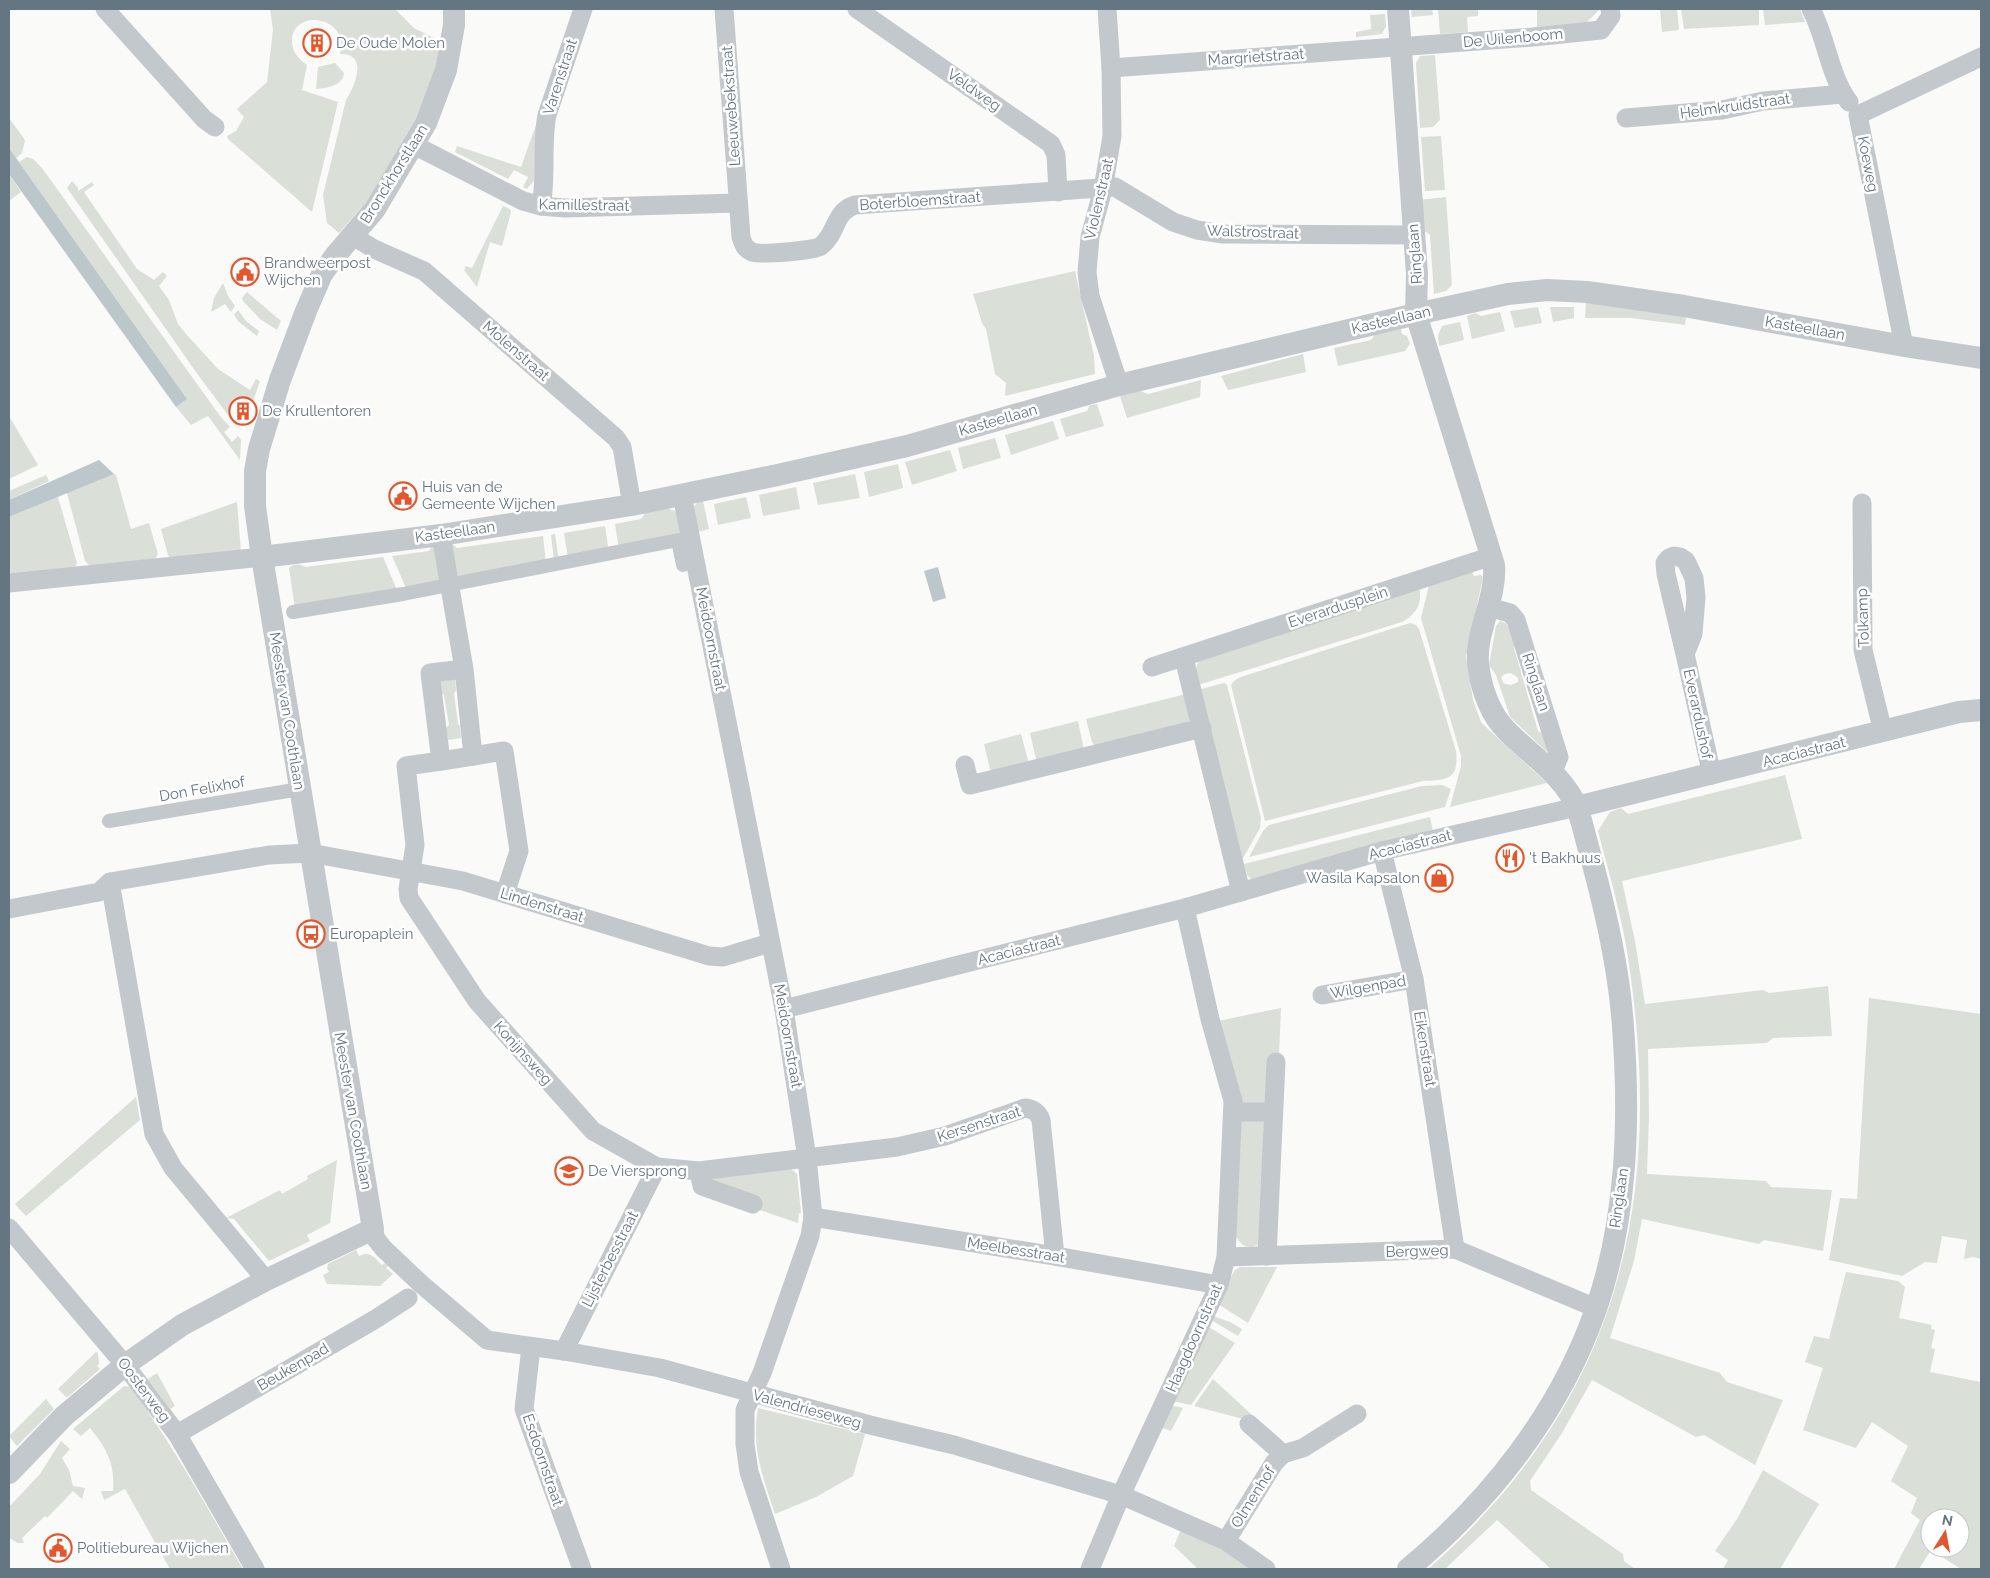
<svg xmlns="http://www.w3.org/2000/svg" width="1990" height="1578" font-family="Raleway,sans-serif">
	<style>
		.green { fill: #dadfd7; fill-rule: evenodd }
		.water { fill: #bbc7cb }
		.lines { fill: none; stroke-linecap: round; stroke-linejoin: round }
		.pedestrian { stroke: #c3c8cc; stroke-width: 14 }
		.minor { stroke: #c3c8cc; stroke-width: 19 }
		.tertiary { stroke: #c3c8cc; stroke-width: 22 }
		.labels { text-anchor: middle; stroke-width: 5; stroke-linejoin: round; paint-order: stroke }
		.street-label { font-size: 15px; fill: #657683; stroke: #fff }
		.poi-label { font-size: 15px; fill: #657683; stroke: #fff; text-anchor: start }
	</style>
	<rect width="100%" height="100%" fill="#fafaf8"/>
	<g class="green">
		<path d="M270,9H395L414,28L440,41L435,70L416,118L368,200L339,233L327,223L323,195L346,100C355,86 369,53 340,54C351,15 290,7 292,43C293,53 299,59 307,65L302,90L338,102L312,212L228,139L227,136L236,131L244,117L237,109L267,82L273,30Z"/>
		<polygon points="1411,9 1432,9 1433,15 1412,17"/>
		<polygon points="1438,9 1478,9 1478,16 1467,17 1468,32 1440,34"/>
		<polygon points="1537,9 1600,9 1587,22 1537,27"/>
		<polygon points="1660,9 1677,9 1679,30 1662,32"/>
		<polygon points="1681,9 1759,9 1759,25 1684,29"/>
		<polygon points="1763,9 1800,9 1805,22 1765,25"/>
		<polygon points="1385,14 1386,26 1382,34 1356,37 1356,32 1371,29 1370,15"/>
		<polygon points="1435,55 1440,120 1433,127 1420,128 1416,63 1420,56"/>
		<path d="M335,63L344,73C343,86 326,88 316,89L318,67Z"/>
		<polygon points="547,94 535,179 527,189 523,187 528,177 514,170 508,179 455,152 457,146 521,167"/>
		<polygon points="9,118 25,140 22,153 16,158 9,148"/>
		<polygon points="1441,136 1445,190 1425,191 1421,137"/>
		<polygon points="27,157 33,159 42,168 220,416 230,427 224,432 232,442 238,436 241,440 240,460 208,416 191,425 176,407 187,399 19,162"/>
		<polygon points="9,174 21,192 9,201"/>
		<polygon points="72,181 78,188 78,191 92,182 94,185 84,192 137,269 154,280 163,272 167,276 159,286 169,300 178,324 186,334 218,369 250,390 256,379 260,381 250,410 239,419 236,426 196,372 67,188"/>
		<polygon points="1446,197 1452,285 1446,291 1434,294 1430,235 1422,229 1419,200"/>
		<polygon points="503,206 510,209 511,212 502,246 490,242 477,287 464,270 466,266 472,268"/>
		<polygon points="1075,271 1094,356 1095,374 1005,396 1006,383 995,374 986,329 982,323 973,294"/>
		<polygon points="223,283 228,296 235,306 231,312 225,304 211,312 214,298"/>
		<polygon points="247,292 281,321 277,330 260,319 243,301 242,298"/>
		<polygon points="1586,302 1686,316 1685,325 1631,318 1585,318"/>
		<polygon points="1538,307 1542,323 1515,328 1510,311"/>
		<polygon points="1550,307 1574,307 1574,318 1553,322"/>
		<polygon points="238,310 246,321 259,331 257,336 239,322 234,315"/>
		<polygon points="1500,312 1505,331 1472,339 1467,316 1475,313 1481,316"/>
		<polygon points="1460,322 1464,340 1439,346 1438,335 1442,326"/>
		<polygon points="1401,329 1402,334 1407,336 1410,344 1405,351 1338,366 1334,348 1371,340 1376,333"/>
		<polygon points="1303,354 1306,372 1228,390 1221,376"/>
		<polygon points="1201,380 1200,397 1127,418 1120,396 1140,391 1148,394"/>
		<polygon points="1097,404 1104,426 1066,437 1060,419 1087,411 1090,405"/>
		<polygon points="9,416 38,465 9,479"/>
		<polygon points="1053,421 1059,439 1011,455 1005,435"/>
		<polygon points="995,438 1001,458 963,469 958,448"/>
		<polygon points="950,450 957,471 912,485 905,462"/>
		<polygon points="898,464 903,488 869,497 864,472"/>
		<polygon points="114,474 116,475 131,529 149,523 158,554 154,561 93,569 85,561 67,493"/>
		<polygon points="855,474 860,498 818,505 813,483"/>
		<polygon points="46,475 49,481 9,500 9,491"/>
		<polygon points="796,487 800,509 763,516 759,495"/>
		<polygon points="58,497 77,563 75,569 14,575 9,571 9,517"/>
		<polygon points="746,497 751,518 718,525 714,504"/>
		<polygon points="703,501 709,529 695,533 692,509 698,502"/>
		<polygon points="237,502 241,552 171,559 168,555 161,529"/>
		<polygon points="667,508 677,512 682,536 619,549 615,524 641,519 646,512"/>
		<polygon points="605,526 608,546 605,551 568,558 564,533"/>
		<polygon points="555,534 559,560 554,561 551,535"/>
		<polygon points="543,536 546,563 453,581 451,543 457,548"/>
		<polygon points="432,545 436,545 444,581 406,588 392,556 429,551"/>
		<path d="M383,557L397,590L295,609L289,568C294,563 301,564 306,567Z"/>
		<polygon points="1472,571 1474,576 1481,575 1483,577 1466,657 1473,700 1481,722 1489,730 1547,783 1450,807 1461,766 1461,756 1421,618 1429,585"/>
		<path d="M1419,587C1423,604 1416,614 1402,622L1198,685L1195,671L1200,658Z"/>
		<path d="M1500,621L1505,623L1508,626L1512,625L1517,640L1514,648L1538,731L1547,735L1551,750L1546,751L1510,717L1496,675L1489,665L1496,626ZM1511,673L1518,678V682L1511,685L1503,683L1501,677L1505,674Z"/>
		<path d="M1410,623L1416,625L1419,629L1456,751C1459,779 1448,780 1423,781L1265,821L1231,685L1235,680L1241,677Z"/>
		<polygon points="455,678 456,690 454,694 458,724 460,726 461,738 448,740 446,728 449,725 444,695 441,692 440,681"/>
		<polygon points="1224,683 1227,685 1261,818 1260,828 1242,860 1198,690"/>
		<polygon points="1186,694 1191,718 1187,723 1096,748 1092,742 1086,719"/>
		<polygon points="1078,721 1084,750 1037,763 1030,733"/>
		<polygon points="1021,734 1029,764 993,772 990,769 984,744"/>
		<path d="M1785,775L1802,839L1622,881L1635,941L1645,1004L1763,990L1769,993L1828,986L1832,1036L1773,1038L1767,1043L1648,1049L1649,1115L1647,1174L1766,1181L1771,1187L1832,1190L1823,1251L1764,1240L1759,1244L1642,1219L1634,1261L1610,1338L1720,1373L1727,1382L1783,1400L1755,1465L1704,1435L1696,1437L1592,1380L1562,1433L1530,1481L1531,1490L1623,1554L1624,1561L1635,1569H1551L1497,1520L1445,1569H1428C1623,1398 1667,1194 1626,945C1619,907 1608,869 1598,831L1610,812L1621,808L1628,814Z"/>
		<polygon points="1442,785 1451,789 1445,807 1249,857 1263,831 1269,825 1422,786"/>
		<polygon points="1430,817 1433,831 1252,880 1247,875 1244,864"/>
		<polygon points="1869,998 1981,1014 1981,1259 1973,1257 1964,1259 1967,1240 1942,1236 1937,1263 1925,1262 1902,1276 1829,1260 1840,1198 1857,1199"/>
		<polygon points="1281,1008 1279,1056 1265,1105 1243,1107 1218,1021"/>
		<polygon points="136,1097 140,1120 26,1216 15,1204"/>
		<path d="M1239,1119L1264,1120L1260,1243C1247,1252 1239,1244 1234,1232Z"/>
		<polygon points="337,1160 330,1223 307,1235 310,1241 269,1261 234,1219 226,1218 280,1190 282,1194 308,1179 307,1176"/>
		<polygon points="791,1169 797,1174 801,1213 799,1213 798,1223 754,1208 707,1181 705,1175"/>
		<path d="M356,1250L359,1256C370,1250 375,1258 382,1265L385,1263L388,1266L386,1268L393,1274L380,1286L327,1284L323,1275L329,1272L327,1268L328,1264Z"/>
		<polygon points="1240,1267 1277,1267 1248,1323 1218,1304 1228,1276 1231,1277 1235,1270"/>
		<path d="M1846,1272L1898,1281L1905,1287L1899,1318L1932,1325L1931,1329L1935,1330L1931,1348L1935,1349L1930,1372L1981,1382V1569H1961L1931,1550L1919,1569H1894L1920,1520L1911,1513L1917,1498L1891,1481L1908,1446L1872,1422L1856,1448L1803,1430L1823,1368L1805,1362L1814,1336L1829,1339ZM1930,1518H1960V1548H1930Z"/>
		<polygon points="1213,1316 1230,1322 1242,1329 1238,1336 1211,1320"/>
		<polygon points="1207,1326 1235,1343 1191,1405 1172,1401"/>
		<polygon points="96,1352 98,1353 99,1364 97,1366 100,1369 69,1396 66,1397 58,1389"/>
		<polygon points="157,1373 175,1406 170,1409 148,1379"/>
		<polygon points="1213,1379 1252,1415 1247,1420 1194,1406"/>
		<path d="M124,1386L130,1387C173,1444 206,1507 243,1569H170L125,1489L104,1500L101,1491H113C115,1463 107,1449 90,1428L81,1436L73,1429Z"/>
		<polygon points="46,1399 54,1409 17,1446 9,1436"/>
		<polygon points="1170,1405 1183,1408 1171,1431 1160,1427"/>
		<path d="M758,1408L865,1434L853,1476L816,1497L775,1514C763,1477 751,1448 758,1408Z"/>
		<polygon points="61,1441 70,1449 62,1458 69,1470 73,1486 85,1488 82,1499 73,1491 47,1518 45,1516 22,1538 24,1543 18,1543 9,1538 9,1507 40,1474"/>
		<polygon points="1763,1470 1819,1504 1780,1569 1723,1569 1728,1560 1715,1551 1737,1519"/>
		<polygon points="1182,1527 1190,1531 1256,1569 1198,1569 1174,1546"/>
	</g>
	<g class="water">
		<polygon points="9,148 187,399 176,407 9,174"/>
		<polygon points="99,460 114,474 9,517 9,500"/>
		<polygon points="938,567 946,598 933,602 924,571"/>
	</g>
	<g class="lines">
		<g class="pedestrian">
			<polyline points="293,612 403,594 678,540 683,565"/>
			<polyline points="109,821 300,789"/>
		</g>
		<g class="minor">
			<polyline points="105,9 204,119 215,127"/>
			<path d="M724,9L741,237C743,244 745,249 752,252C761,255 814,251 821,246C837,234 834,211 855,205L1115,187L1173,222L1197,230L1223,234L1414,235"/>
			<polyline points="857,9 1051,144 1056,155 1058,192"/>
			<polyline points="1107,9 1111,68 1112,136 1103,189 1090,237 1087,272 1090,296 1119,385"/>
			<path d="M1811,9C1827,39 1829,75 1849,102"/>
			<polyline points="1111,68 1533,37 1601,30 1611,16 1610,9"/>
			<polyline points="1626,118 1722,110 1763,101 1843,94"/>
			<polyline points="414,145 523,201 541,206 564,208 738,203"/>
			<path d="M541,206C547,176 541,145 547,115L583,9"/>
			<polyline points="353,236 374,249 424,271 616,438 622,447 632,505"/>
			<polyline points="1904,346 1858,115 1981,57"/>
			<polyline points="682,495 784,1009 807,1158 813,1217 810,1236 762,1373 745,1410 745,1444 749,1472 781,1569"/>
			<polyline points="1862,503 1863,650 1883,732"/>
			<polyline points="441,535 464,669 473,756 441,761 430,673 464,669"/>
			<polyline points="9,583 262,557"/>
			<polyline points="1488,607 1510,613 1516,620 1559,757 1552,773"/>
			<polyline points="1685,654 1666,574 1665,563 1669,558 1674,556 1680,557 1686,561 1694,578 1696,597 1693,634 1685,654 1712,775"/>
			<polyline points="1184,658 1241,892"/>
			<polyline points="1152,667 1492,556"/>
			<polyline points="473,756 504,751 519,851 505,894"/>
			<path d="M441,761L406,766L415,845L408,889L409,898L477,1001L593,1131L657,1167L699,1171L897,1147L945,1136L1025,1108C1033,1109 1038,1112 1041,1120L1055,1256"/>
			<polyline points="965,765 970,785 1202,728"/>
			<polyline points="1382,851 1414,979 1455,1249"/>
			<polyline points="110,882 154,1134 173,1168 266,1280"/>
			<polyline points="9,909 99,892 110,882 269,855 310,853 463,881 709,956 723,957 770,943"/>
			<polyline points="1322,995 1414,979"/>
			<polyline points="784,1009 1185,908 1382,851 1577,807"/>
			<polyline points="1234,1112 1273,1112"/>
			<polyline points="699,1171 702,1186 753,1204"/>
			<polyline points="813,1217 1055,1256 1219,1285"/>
			<polyline points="9,1228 125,1365 177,1434 255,1569"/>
			<polyline points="373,1229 376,1239 384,1249 420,1283 487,1340 564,1351 660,1368 870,1425 954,1445 1121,1495 1226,1541 1266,1569"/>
			<polyline points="1267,1256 1276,1062"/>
			<polyline points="1226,1257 1455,1249 1596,1308"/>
			<polyline points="531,1347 524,1409 582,1569"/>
			<polyline points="564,1351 657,1167"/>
			<polyline points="1249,1424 1283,1454"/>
			<polyline points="177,1434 374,1320 408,1298"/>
			<polyline points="1226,1541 1274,1463 1283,1454 1303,1448 1357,1414"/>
			<polyline points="1090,1569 1121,1495 1219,1285 1226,1257 1233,1101 1210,1019 1185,908"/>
		</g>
		<g class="tertiary">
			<path d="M1398,9L1417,274L1416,314L1494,565C1497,600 1472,637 1479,670C1482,691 1491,715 1506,730C1530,755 1564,775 1577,808C1583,824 1586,841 1591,857C1606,913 1619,969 1623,1027C1630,1121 1627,1219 1596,1309C1560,1412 1491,1500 1408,1569"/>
			<polyline points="262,557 441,535 632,505 773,476 907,446 1119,385 1416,314 1508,294 1547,290 1587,292 1684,306 1904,346 1981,358"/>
			<polyline points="1577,807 1959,712 1981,710"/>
			<polyline points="9,1473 64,1416 125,1365 182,1325 266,1280 373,1229 262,557 255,506 255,471 259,449 280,380 306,311 322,274 335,256 375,209 426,123 446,70 454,25 454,9"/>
		</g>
	</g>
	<defs>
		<g id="building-ring" transform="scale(1.4375)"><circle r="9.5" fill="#fff" stroke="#e4572e" stroke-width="1.5"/><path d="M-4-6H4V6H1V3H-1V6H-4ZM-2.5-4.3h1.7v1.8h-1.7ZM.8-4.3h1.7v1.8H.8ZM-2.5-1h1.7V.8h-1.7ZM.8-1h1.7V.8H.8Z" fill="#e4572e"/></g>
		<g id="civic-ring" transform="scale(1.4375)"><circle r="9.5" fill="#fff" stroke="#e4572e" stroke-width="1.5"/><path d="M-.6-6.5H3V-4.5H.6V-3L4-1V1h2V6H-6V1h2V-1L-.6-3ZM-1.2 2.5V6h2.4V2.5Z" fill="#e4572e"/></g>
		<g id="restaurant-ring" transform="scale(1.4375)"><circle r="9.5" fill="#fff" stroke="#e4572e" stroke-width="1.5"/><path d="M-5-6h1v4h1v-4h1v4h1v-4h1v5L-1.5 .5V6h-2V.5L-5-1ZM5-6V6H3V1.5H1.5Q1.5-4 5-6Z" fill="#e4572e"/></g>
		<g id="shop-ring" transform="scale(1.4375)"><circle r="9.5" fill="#fff" stroke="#e4572e" stroke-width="1.5"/><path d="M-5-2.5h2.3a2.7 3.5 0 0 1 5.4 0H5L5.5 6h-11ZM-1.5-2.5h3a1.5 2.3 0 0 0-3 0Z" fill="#e4572e"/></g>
		<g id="bus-ring" transform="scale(1.4375)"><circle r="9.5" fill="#fff" stroke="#e4572e" stroke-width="1.5"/><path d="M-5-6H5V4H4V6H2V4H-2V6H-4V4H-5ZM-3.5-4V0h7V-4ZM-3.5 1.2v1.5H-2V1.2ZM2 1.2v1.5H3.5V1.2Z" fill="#e4572e"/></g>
		<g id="school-ring" transform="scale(1.4375)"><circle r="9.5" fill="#fff" stroke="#e4572e" stroke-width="1.5"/><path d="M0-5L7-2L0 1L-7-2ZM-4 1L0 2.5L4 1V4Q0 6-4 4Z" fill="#e4572e"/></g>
	</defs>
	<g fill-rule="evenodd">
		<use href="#building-ring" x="317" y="43"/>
		<use href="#civic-ring" x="245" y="272"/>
		<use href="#building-ring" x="243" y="411"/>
		<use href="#civic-ring" x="403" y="496"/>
		<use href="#restaurant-ring" x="1510" y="858"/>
		<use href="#shop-ring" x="1439" y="878"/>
		<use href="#bus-ring" x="311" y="934"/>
		<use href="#school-ring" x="569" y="1171"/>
		<use href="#civic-ring" x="58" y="1548"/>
	</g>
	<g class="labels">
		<g class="street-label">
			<text transform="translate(1513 38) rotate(-5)" y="5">De Uilenboom</text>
			<text transform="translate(1256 57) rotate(-4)" y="5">Margrietstraat</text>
			<text transform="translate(560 77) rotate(-72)" y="5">Varenstraat</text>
			<text transform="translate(974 90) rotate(35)" y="5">Veldweg</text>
			<text transform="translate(731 106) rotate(-94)" y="5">Leeuwebekstraat</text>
			<text transform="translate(1735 106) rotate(-8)" y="5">Helmkruidstraat</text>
			<text transform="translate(1868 164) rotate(79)" y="5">Koeweg</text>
			<text transform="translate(394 174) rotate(-58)" y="5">Bronckhorstlaan</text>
			<text transform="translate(1099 199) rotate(-77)" y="5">Violenstraat</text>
			<text transform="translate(920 201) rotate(-4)" y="5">Boterbloemstraat</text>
			<text transform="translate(584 205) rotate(1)" y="5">Kamillestraat</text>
			<text transform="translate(1253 232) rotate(2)" y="5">Walstrostraat</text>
			<text transform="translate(1415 254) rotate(-94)" y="5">Ringlaan</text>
			<text transform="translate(1391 320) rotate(-13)" y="5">Kasteellaan</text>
			<text transform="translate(1805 328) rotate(10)" y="5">Kasteellaan</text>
			<text transform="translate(516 351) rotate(41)" y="5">Molenstraat</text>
			<text transform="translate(998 420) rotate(-16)" y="5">Kasteellaan</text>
			<text transform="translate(455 532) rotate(-8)" y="5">Kasteellaan</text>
			<text transform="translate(1338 607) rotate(-18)" y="5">Everardusplein</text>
			<text transform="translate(1863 618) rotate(-92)" y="5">Tolkamp</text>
			<text transform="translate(711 639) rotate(79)" y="5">Meidoornstraat</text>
			<text transform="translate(1536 682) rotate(72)" y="5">Ringlaan</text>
			<text transform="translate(287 711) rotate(81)" y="5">Meester van Coothlaan</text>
			<text transform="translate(1698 714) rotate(78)" y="5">Everardushof</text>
			<text transform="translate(1804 752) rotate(-14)" y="5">Acaciastraat</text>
			<text transform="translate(202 789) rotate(-10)" y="5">Don Felixhof</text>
			<text transform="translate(1410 845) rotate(-14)" y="5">Acaciastraat</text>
			<text transform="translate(542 905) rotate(17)" y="5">Lindenstraat</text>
			<text transform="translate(1019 950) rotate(-14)" y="5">Acaciastraat</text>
			<text transform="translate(1368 987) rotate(-10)" y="5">Wilgenpad</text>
			<text transform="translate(788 1036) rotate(80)" y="5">Meidoornstraat</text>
			<text transform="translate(1425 1049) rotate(81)" y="5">Eikenstraat</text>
			<text transform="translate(523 1053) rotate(48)" y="5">Konijnsweg</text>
			<text transform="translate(353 1111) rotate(80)" y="5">Meester van Coothlaan</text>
			<text transform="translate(979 1124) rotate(-18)" y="5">Kersenstraat</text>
			<text transform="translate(1619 1198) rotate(-82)" y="5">Ringlaan</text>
			<text transform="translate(1016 1250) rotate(9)" y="5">Meelbesstraat</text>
			<text transform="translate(1417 1251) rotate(-2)" y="5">Bergweg</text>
			<text transform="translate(610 1259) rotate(-63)" y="5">Lijsterbesstraat</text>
			<text transform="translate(1194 1338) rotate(-66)" y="5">Haagdoornstraat</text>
			<text transform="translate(293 1367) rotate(-30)" y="5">Beukenpad</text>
			<text transform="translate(144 1390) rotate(53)" y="5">Oosterweg</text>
			<text transform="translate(807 1409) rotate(15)" y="5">Valendrieseweg</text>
			<text transform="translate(543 1460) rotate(71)" y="5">Esdoornstraat</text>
			<text transform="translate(1253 1497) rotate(-58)" y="5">Olmenhof</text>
		</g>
		<g class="poi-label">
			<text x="336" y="48">De Oude Molen</text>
			<text x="264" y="268">Brandweerpost<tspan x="264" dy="17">Wijchen</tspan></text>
			<text x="262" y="416">De Krullentoren</text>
			<text x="422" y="492">Huis van de<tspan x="422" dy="17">Gemeente Wijchen</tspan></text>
			<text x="1529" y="863">'t Bakhuus</text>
			<text x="1420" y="883" text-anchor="end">Wasila Kapsalon</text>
			<text x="330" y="939">Europaplein</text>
			<text x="588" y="1176">De Viersprong</text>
			<text x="77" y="1553">Politiebureau Wijchen</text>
		</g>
	</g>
	<rect width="1990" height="1578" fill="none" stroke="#657683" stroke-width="20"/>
	<g transform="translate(1945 1533) rotate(11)"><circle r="24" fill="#ffffff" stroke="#c1c8cd"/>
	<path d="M0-4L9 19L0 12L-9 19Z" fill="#e4572e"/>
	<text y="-8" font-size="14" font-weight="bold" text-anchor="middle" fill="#657683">N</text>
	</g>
</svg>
